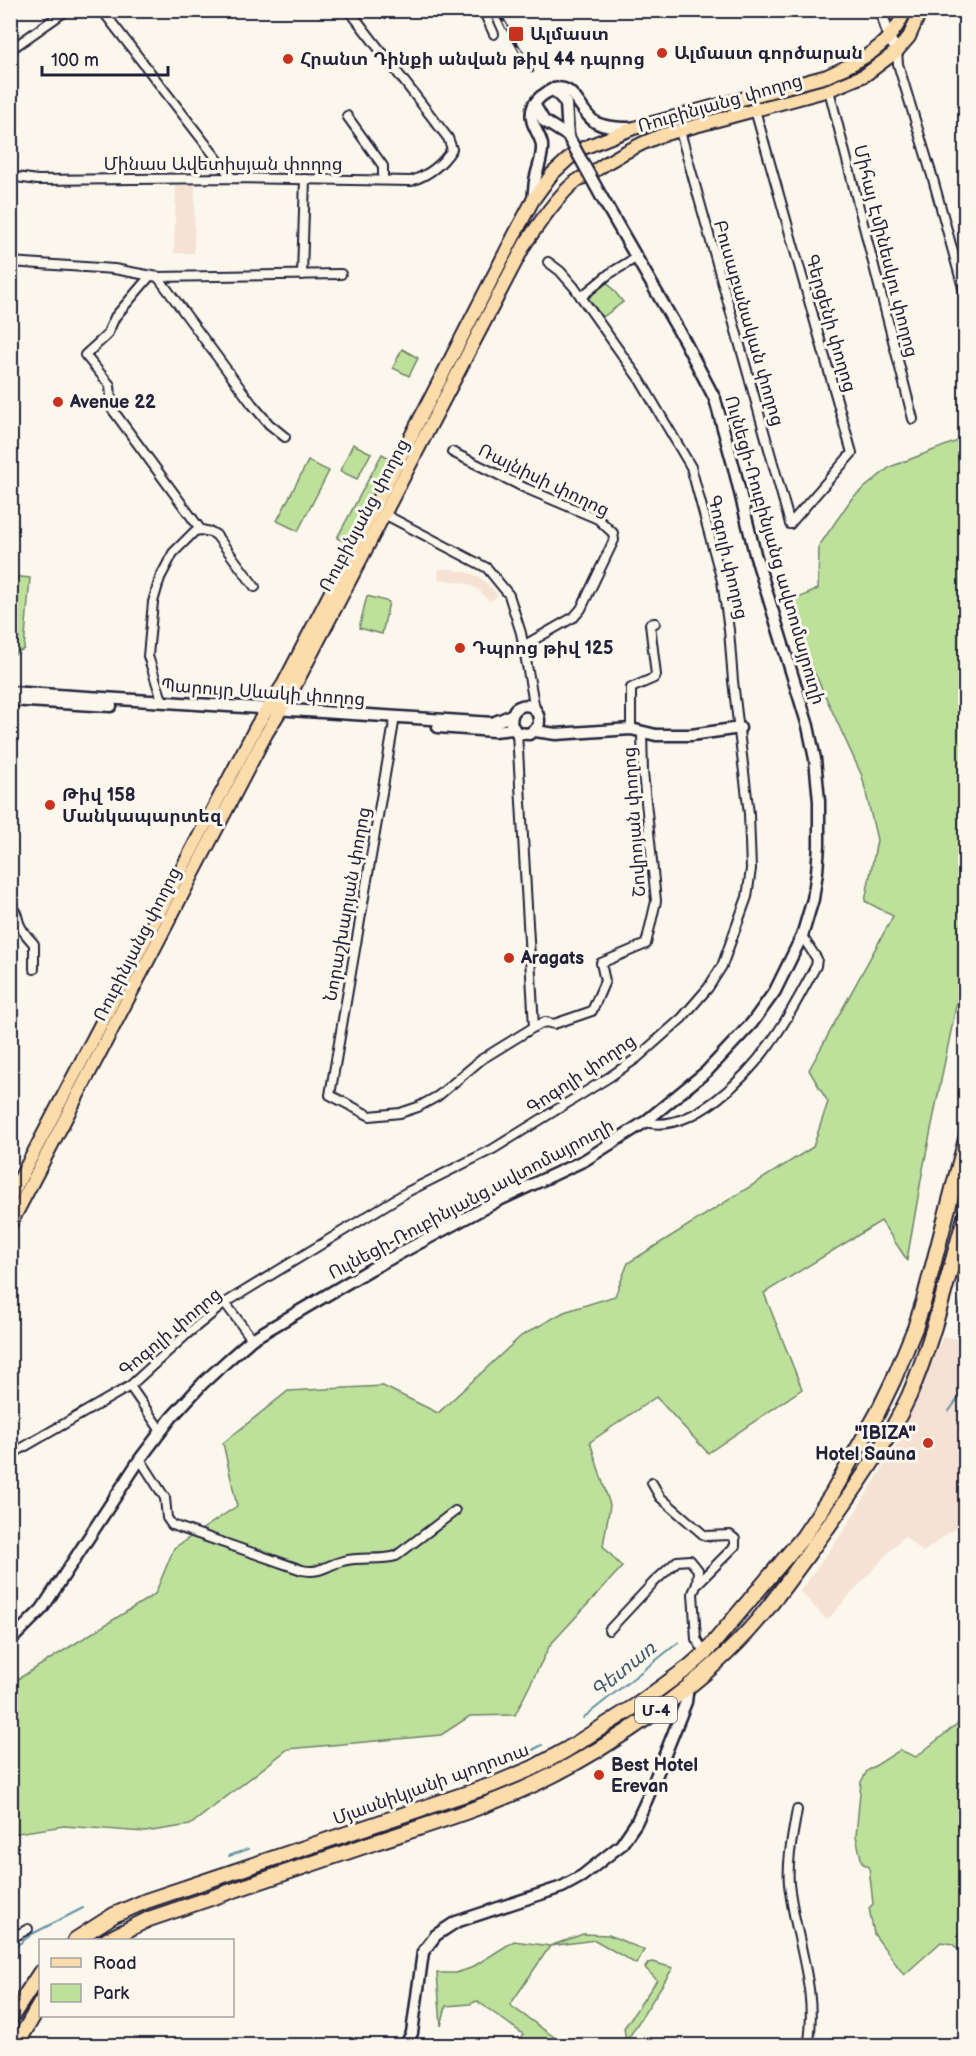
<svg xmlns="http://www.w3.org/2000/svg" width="976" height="2056" font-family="'Balsamiq Sans','Noto Sans Armenian',sans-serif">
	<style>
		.built { fill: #f5e2d4 }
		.green { fill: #bde19b; stroke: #70826b; stroke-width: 1.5 }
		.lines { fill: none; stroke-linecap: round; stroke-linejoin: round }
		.stream { stroke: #6292a3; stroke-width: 2 }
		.street-casing { stroke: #22223b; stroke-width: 12 }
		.secondary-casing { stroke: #22223b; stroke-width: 15 }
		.primary-casing { stroke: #22223b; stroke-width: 16 }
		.highway-casing { stroke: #22223b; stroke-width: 18 }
		.street { stroke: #fbf7ec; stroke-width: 8 }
		.secondary { stroke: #fbf7ec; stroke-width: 10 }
		.primary { stroke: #fddcac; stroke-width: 12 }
		.highway { stroke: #fddcac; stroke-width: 14 }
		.rail-casing { stroke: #22223b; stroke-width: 4.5 }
		.rail { stroke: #fbf7ec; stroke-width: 2; stroke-dasharray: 7; stroke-linecap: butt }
		.secondary-bridge-casing { stroke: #22223b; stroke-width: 15; stroke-linecap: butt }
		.secondary-bridge { stroke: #fbf7ec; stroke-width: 10 }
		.poi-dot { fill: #c8321e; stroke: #fbf7ec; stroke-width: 2 }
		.labels { text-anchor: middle; stroke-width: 6; stroke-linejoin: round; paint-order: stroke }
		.shield { fill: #fbf7ec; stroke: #636270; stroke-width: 1.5 }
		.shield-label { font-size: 16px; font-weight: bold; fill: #22223b }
		.poi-label { font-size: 18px; font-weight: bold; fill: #22223b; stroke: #fbf7ec; text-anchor: start }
		.street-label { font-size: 18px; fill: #22223b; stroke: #fbf7ec }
		.water-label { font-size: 20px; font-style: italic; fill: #425a6f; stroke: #fbf7ec }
	</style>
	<rect width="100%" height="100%" fill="#fbf7ec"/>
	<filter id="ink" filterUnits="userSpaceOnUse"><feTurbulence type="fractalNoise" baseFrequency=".0167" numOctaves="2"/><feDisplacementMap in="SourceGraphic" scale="12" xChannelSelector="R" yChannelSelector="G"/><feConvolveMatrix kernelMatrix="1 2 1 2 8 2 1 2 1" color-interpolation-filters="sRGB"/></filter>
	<g filter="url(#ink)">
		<g class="built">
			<polygon points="176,185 195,185 194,253 174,253"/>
			<polygon points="439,569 451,569 473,574 482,579 498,595 490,602 479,590 466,583 438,579"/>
			<polygon points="943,1336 965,1341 965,1377 960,1405 966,1409 965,1521 923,1552 904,1536 827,1620 800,1591 843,1532 895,1448"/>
		</g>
		<g class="green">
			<polygon points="607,282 623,302 603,317 587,298"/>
			<polygon points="402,349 418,358 409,376 393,368"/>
			<polygon points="965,438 965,962 922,1174 907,1260 881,1221 764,1293 802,1389 708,1453 656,1397 590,1442 610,1505 603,1546 622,1567 550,1645 515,1715 470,1716 441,1735 288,1749 190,1825 145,1832 64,1826 11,1834 10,1684 155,1594 174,1548 237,1506 223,1443 288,1391 383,1386 438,1413 521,1336 564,1312 615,1296 628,1263 813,1147 828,1102 809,1070 893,916 865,901 877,840 862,776 806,654 792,601 818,589 819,546 852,498 890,467"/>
			<polygon points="353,444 371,453 357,479 340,471"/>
			<polygon points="382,454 391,459 346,543 337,538"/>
			<polygon points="308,461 329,471 298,531 277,521"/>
			<polygon points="11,576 30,578 24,649 16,653 11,658"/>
			<polygon points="367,596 389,602 382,634 359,628"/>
			<polygon points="965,1707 965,1955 952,1944 941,1942 904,1975 874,1934 869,1908 873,1904 869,1867 862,1863 856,1836 861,1782 867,1771 900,1750 916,1757 962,1720"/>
			<polygon points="583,1934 609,1935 644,1950 636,1964 595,1940 550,1946 510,2005 565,2045 523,2045 518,2041 523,2034 477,2001 470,2004 446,2006 441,2026 437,1973 456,1973 471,1968 514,1941 550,1946"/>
			<polygon points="653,1962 673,1968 626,2042 624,2028 657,1980 645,1968 648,1963"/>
		</g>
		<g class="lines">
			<g class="stream">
				<polyline points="959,1312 966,1273"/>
				<polyline points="949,1411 962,1393 966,1378"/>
				<polyline points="583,1718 679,1642"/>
				<polyline points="529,1752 542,1745"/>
				<polyline points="229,1856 248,1849"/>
				<polyline points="10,1951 32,1934 83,1908"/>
			</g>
			<g class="street-casing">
				<g id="street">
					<polyline points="102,10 232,178"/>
					<polyline points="483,10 494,34"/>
					<polyline points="10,50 67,10"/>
					<polyline points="897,51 898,64 933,179 966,299"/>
					<polyline points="829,90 913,419"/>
					<polyline points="755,110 852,453 790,524"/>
					<polyline points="347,116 383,166 383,180"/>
					<polyline points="680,131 790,524"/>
					<path d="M10,176L37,180L232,178L411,181C429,175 442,165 452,149L448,138L349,10"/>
					<polyline points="10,262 114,269 158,277 341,274"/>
					<polyline points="302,275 305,179"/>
					<polyline points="150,276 115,317 107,335 85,355 110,385 112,409 201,530 211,532 216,535 255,587"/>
					<polyline points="158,277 252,404 269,424 285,437"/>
					<polyline points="581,297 609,274 637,257"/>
					<polyline points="452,452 525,488 598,519 613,533 614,540 581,609 574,617 523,646"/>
					<polyline points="384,514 487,568 509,595 521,633 535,709"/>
					<polyline points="165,702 161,697 148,656 153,602 160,578 173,553 195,531 201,530"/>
					<polyline points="395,717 330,1095 370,1116 400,1113 418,1107 438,1096 482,1059 534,1027 545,1022 554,1024 592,1011 605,981 601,963 646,944 656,901 643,772 642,732"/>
					<polyline points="631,729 631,688 654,678 656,675 650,624 655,623"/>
					<polyline points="517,733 534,1027"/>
					<path d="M10,906C17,911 17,916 19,923C22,932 29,938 34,944V969"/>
					<path d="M645,1122C692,1134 747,1077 771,1042C789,1018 802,991 816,966L817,959L802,936"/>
					<polyline points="225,1303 252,1339"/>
					<polyline points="130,1386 161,1431"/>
					<polyline points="10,1455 130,1386 187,1334 225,1303 407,1192 493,1149 611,1076 637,1058 682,1018 708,988 722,966 747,897 751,869 749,814 733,681 729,630 722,581 691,467 640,380 574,287 560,271 548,262"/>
					<path d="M140,1459L165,1498L167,1518L172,1525L302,1570C321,1574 326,1565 343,1561C360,1556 379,1561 396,1556L455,1511"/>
					<polyline points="652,1483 660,1497 705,1536 730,1535 735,1539 735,1546 697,1584 693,1593 696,1639 705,1653"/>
					<polyline points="609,1630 653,1583 677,1561 690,1560 698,1570 697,1584"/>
					<path d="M797,1810C793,1834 787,1860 789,1884C795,1938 819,1991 808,2046"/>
					<polyline points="10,1939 28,1929"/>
				</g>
			</g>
			<g class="secondary-casing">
				<g id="secondary">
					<polyline points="881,10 889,38 897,51"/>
					<polyline points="553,89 566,103 568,136"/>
					<polyline points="534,104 544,121 568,136"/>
					<path d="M533,200C534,194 534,187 535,181C537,169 543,158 542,145C540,133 529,124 532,110C534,103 539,97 546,93C574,76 577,110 595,122C605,128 620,128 631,128"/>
					<path d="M10,692L493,723C499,720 507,718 512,714C518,709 511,711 519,707C533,700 542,715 538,727L529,734L517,733L511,724L512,714"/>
					<polyline points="10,700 111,706"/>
					<polyline points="438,727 494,731 513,729"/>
					<polyline points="535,731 556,734 631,729 656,735 691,735 740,728"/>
					<polyline points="10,1641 42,1609 140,1459 171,1418 203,1383 228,1360 252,1339 371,1269 497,1201 585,1160 645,1122 707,1071 752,1023 775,991 802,936 813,899 817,872 819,845 819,801 815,759 808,726 755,554 734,468 715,399 684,340 601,196"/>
					<polyline points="405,2046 412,2033 423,1952 436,1935 456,1922 562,1887 582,1876 621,1845 636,1823 647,1799 686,1702 688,1686"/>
				</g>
			</g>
			<g class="primary-casing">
				<g id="primary">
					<path d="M10,1198L257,725L284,683L516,232L533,200L552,174L578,150L634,128L827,76C860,61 892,46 905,10"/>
					<path d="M10,1225L266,734L291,693L525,244C536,228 568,179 587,176C611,159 634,146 662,135L829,90L865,75L897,51L909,37L921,10"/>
				</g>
			</g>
			<g class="highway-casing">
				<g id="highway">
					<polyline points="75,1940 114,1915 146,1901 492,1785 533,1768 566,1750 640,1703 689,1667 705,1653 803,1537 832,1494 877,1414 893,1381 915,1328 924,1300 966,1139"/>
					<path d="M107,1940L149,1919C224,1893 299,1868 373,1843C430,1824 487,1807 541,1781C614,1745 705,1683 758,1620C782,1591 804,1559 827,1528C858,1484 886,1445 909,1396C934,1338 948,1275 966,1214"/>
					<polyline points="10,2019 40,1973"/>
					<polyline points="16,2046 40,2004"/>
				</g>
			</g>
			<use href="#street" class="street"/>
			<use href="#secondary" class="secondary"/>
			<use href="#primary" class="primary"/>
			<use href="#highway" class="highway"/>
			<g class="rail-casing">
				<polyline id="rail" points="497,10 532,71"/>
			</g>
			<use href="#rail" class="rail"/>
			<g class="secondary-bridge-casing">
				<polyline id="secondary-bridge" points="568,136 601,196"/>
			</g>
			<use href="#secondary-bridge" class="secondary-bridge"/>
		</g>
	</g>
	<g class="poi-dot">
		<rect x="508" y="26" width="16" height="16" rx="3"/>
		<circle cx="662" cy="53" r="6"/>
		<circle cx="288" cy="59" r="6"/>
		<circle cx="58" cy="402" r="6"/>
		<circle cx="460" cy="648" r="6"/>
		<circle cx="50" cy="805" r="6"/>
		<circle cx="509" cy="958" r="6"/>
		<circle cx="928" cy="1443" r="6"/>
		<circle cx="599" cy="1775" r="6"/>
	</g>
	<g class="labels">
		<rect class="shield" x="635" y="1697" width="42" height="26" rx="4.5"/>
		<g class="shield-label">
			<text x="656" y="1716">Մ-4</text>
		</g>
		<g class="poi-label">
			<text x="530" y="40">Ալմաստ</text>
			<text x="674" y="59">Ալմաստ գործարան</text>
			<text x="300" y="65">Հրանտ Դինքի անվան թիվ 44 դպրոց</text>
			<text x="70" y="408">Avenue 22</text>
			<text x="472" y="654">Դպրոց թիվ 125</text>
			<text x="62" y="801">Թիվ 158<tspan x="62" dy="21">Մանկապարտեզ</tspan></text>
			<text x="521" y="964">Aragats</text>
			<text x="916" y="1439" text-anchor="end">"IBIZA"<tspan x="916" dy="21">Hotel Sauna</tspan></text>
			<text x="611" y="1771">Best Hotel<tspan x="611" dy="21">Erevan</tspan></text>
		</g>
		<g class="street-label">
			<text transform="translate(720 103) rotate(-16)" y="6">Ռուբինյանց փողոց</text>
			<text x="223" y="170">Մինաս Ավետիսյան փողոց</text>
			<text transform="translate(886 251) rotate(76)" y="6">Միհայ Էմինեսկու փողոց</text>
			<text transform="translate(749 323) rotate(74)" y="6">Բուսաբանական փողոց</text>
			<text transform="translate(831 323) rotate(74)" y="6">Գերցենի փողոց</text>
			<text transform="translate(544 480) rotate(26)" y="6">Ռայնիսի փողոց</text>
			<text transform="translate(364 515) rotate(-62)" y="6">Ռուբինյանց փողոց</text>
			<text transform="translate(775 550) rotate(74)" y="6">Ուլնեցի-Ռուբինյանց ավտոմայրուղի</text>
			<text transform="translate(728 557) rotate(77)" y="6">Գոգոլի փողոց</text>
			<text transform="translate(263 692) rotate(4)" y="6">Պարույր Սևակի փողոց</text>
			<text transform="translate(634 822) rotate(-94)" y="6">Շովրոյան փողոց</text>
			<text transform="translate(347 904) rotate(-80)" y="6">Նորաշխարյան փողոց</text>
			<text transform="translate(137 944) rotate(-63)" y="6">Ռուբինյանց փողոց</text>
			<text transform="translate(581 1074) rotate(-34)" y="6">Գոգոլի փողոց</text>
			<text transform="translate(471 1199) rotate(-28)" y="6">Ուլնեցի-Ռուբինյանց ավտոմայրուղի</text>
			<text transform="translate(170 1332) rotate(-40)" y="6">Գոգոլի փողոց</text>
			<text transform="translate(431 1784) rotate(-20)" y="6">Մյասնիկյանի պողոտա</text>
		</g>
		<g class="water-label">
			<text transform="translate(623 1669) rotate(-39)" y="7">Գետառ</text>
		</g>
	</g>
	<rect width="976" height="2056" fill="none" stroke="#fbf7ec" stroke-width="36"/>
	<rect x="18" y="18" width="940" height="2020" fill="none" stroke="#22223b" stroke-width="2" filter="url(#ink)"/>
	<rect x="39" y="1939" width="195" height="78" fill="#fbf7ec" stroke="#a4a2a5" stroke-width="1.5"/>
	<rect x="51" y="1958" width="30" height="9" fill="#fddcac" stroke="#a4a2a5" stroke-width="1.5"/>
	<text x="93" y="1969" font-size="18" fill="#22223b">Road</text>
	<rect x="51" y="1984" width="30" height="18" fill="#bde19b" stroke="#a4a2a5" stroke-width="1.5"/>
	<text x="93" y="1999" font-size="18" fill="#22223b">Park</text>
	<path d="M42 66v9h126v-9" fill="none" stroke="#22223b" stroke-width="3"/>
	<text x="51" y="66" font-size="18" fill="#22223b" stroke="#fbf7ec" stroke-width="4.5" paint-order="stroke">100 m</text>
</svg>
